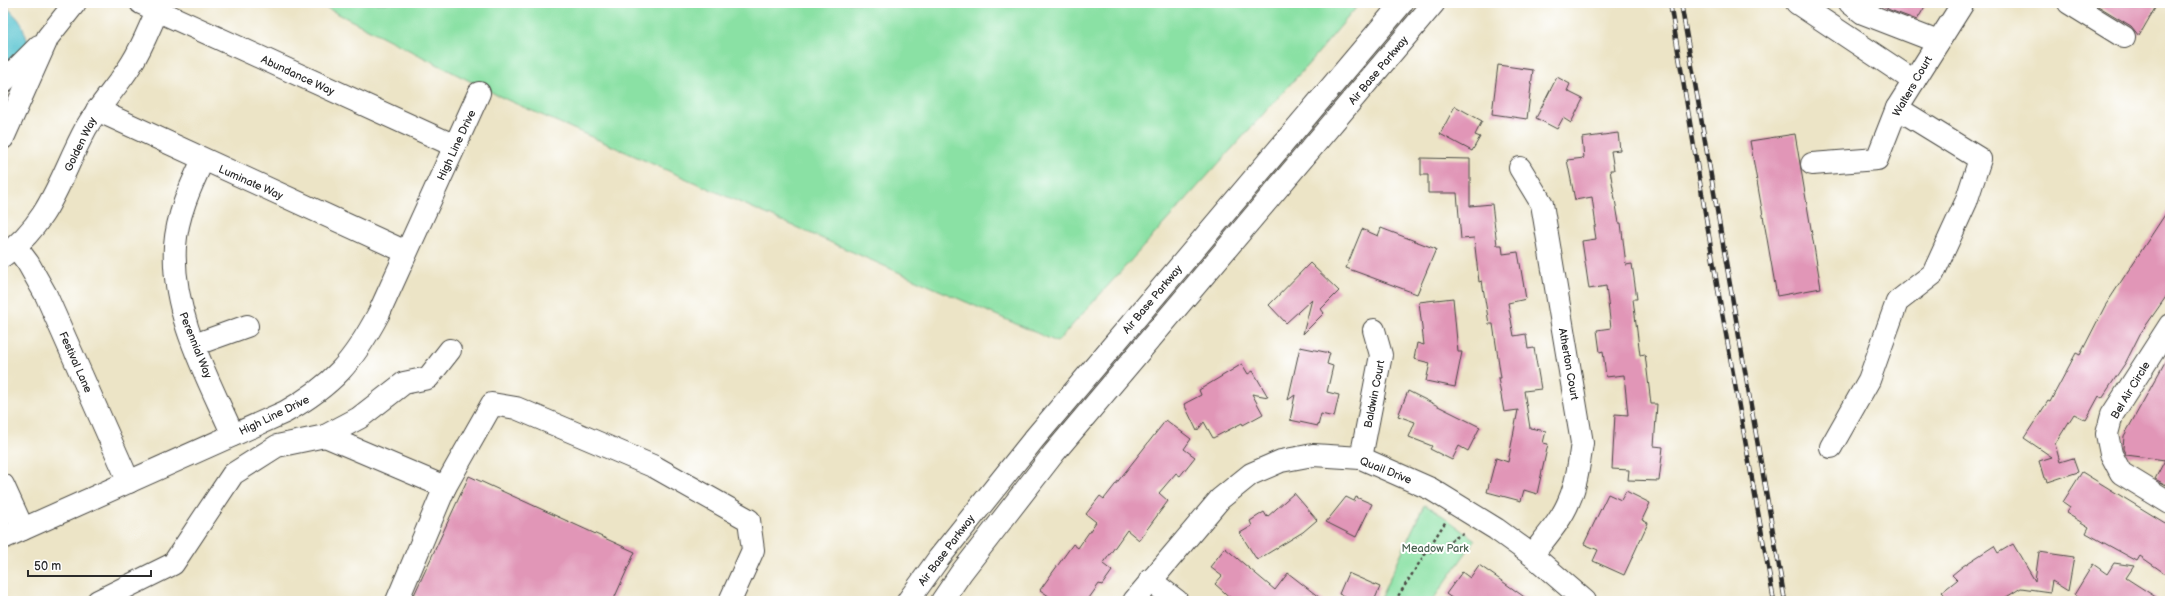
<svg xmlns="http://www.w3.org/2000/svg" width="2173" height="604" font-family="'Balsamiq Sans',sans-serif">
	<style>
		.green { fill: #8ae1a4; stroke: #5a8668 }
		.water { fill: #55c2cf; stroke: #40767d }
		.building { fill: #e196b7 }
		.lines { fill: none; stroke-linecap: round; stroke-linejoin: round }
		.minor-casing { stroke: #484742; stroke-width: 24 }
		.major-casing { stroke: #484742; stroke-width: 24 }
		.path { stroke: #484742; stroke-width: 2.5; stroke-dasharray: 3 3; stroke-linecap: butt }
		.minor { stroke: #fff; stroke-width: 22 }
		.major { stroke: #fff; stroke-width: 22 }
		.rail-casing { stroke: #2b2b2b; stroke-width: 4.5 }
		.rail { stroke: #fff; stroke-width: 3; stroke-dasharray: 9; stroke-linecap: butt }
		.labels { text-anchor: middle; stroke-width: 4; stroke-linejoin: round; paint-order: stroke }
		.street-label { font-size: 11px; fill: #2b2b2b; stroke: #fff }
		.park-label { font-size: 11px; fill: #48624f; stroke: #fff }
	</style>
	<rect width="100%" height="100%" fill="#fff"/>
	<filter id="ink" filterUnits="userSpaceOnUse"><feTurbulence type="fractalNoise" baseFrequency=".025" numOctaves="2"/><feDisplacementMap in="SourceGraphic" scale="8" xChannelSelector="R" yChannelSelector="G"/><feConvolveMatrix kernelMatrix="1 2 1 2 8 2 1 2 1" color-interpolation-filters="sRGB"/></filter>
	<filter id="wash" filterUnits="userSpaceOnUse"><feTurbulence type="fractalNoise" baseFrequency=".012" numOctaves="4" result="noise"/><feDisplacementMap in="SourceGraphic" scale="16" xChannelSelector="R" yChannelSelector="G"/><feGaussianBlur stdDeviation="0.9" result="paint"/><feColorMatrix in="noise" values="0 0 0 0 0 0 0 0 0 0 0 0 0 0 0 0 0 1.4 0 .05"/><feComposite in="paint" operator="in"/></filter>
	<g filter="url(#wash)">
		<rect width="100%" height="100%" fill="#ece4c6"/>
		<g class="green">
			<polygon points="317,3 1360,3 1313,59 1057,342 503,98"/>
			<polygon points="1424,505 1435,510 1475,540 1432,601 1379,601"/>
		</g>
		<polygon class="water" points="3,3 21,22 28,42 19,70 3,104"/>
		<g id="blocks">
			<g class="building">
				<polygon points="1878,3 1927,3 1917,20 1890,10"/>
				<polygon points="2093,3 2158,3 2139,36 2131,26"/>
				<polygon points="1498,65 1533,70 1527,119 1492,114"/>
				<polygon points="1557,77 1570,84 1567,91 1583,99 1571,123 1563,118 1557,129 1536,118"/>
				<polygon points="1455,106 1482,121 1475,135 1480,137 1472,151 1440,134"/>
				<polygon points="1618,133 1620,150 1611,151 1614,170 1610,170 1619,223 1621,223 1626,265 1632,264 1637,299 1633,299 1640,355 1645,354 1651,404 1657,404 1654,446 1663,447 1659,481 1628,480 1629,470 1612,469 1615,414 1628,415 1624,375 1606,377 1603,351 1600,352 1597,330 1611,328 1606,286 1589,289 1582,241 1596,239 1594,226 1596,226 1592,197 1575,200 1567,160 1584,158 1582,138"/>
				<polygon points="1795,134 1821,288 1777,296 1750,141"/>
				<polygon points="1421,158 1470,159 1470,206 1492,204 1497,245 1502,245 1503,254 1518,252 1526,299 1508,303 1514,336 1526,334 1528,349 1534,348 1541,389 1524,391 1530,428 1546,431 1543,443 1548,444 1537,494 1524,490 1521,501 1487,492 1496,458 1508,462 1518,410 1504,412 1498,378 1501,378 1493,324 1489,324 1482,281 1479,282 1474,238 1461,239 1457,193 1428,193 1428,175 1421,175"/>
				<polygon points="2170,207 2170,291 2140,334 2126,362 2102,398 2099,396 2086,420 2074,414 2055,444 2060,462 2073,458 2078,472 2048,482 2047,478 2044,478 2039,461 2052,457 2024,438 2048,401 2050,402 2076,353 2080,355 2105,306"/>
				<polygon points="1381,228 1436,249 1417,294 1346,268 1362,229 1378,236"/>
				<polygon points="1310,263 1339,291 1321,309 1324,313 1303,334 1312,299 1286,323 1269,305"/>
				<polygon points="1453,298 1458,352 1462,352 1455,387 1426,381 1430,363 1414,359 1417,343 1424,345 1419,302"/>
				<polygon points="1300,347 1330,353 1327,364 1333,366 1327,392 1339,395 1334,417 1321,414 1318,426 1290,420 1295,395 1288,400"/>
				<polygon points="2170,353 2170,487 2155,479 2165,460 2126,455 2123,449 2124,436"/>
				<polygon points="1242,364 1248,374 1253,371 1268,397 1252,394 1263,414 1243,425 1242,423 1213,438 1204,422 1197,431 1184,404 1201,395 1199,390"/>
				<polygon points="1408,391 1480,427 1468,451 1459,446 1452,460 1430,449 1432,446 1409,437 1415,422 1398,416"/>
				<polygon points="1166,420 1191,439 1184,449 1195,457 1180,476 1176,473 1159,493 1168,501 1139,540 1127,530 1103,564 1112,571 1102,585 1099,584 1087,601 1056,601 1040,590 1073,544 1078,548 1096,522 1086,514 1100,496 1104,499"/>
				<polygon points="2082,472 2170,526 2170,577 2140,556 2137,561 2086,533 2089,527 2066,513 2070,507 2063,502"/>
				<polygon points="469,476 635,552 613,601 426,601 414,595"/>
				<polygon points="1626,491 1650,503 1642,520 1648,523 1624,575 1593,561 1598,550 1584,544 1608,494 1621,500"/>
				<polygon points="1294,493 1317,520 1303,532 1257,560 1240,533 1252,526 1250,521 1264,512 1267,517"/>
				<polygon points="1346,497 1354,501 1356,497 1372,504 1356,537 1326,522"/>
				<polygon points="2013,544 2035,581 2039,552 2074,557 2068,591 2052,581 2050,592 2021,588 2000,601 1950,601 1942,592 1957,580 1952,575 1963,566 1994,546 1998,553"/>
				<polygon points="1225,548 1275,590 1288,573 1324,601 1234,601 1215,584 1222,576 1210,567"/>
				<polygon points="2114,563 2134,566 2126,578 2162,601 2083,601 2074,595 2093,564 2107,574"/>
				<polygon points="1479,565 1499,579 1530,601 1456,601 1446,594 1462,572 1470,578"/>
				<polygon points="1348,573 1380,587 1374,601 1355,601 1339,594"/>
			</g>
		</g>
	</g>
	<g filter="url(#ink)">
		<use href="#blocks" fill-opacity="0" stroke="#484742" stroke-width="1"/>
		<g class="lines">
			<g class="minor-casing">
				<g id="minor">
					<polyline points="141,3 455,146"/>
					<polyline points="1797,3 1914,81"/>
					<polyline points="1850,3 1863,13 1938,42"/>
					<polyline points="2069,3 2124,37"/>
					<polyline points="3,82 39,46"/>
					<polyline points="97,110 406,252"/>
					<polyline points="3,138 48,37 75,3"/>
					<path d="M203,160C190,187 177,216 175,246C171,313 207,376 233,435"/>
					<polyline points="1812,164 1877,159 1897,108 1963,3"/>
					<path d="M1520,168L1542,204L1582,443C1579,463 1577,483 1569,501C1561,521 1545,538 1532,555"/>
					<polyline points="16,247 28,263 46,295 129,482"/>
					<path d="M3,256C51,222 60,176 86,128C99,105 118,86 132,63C144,44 151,23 161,3"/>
					<polyline points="2170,325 2112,415 2107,434 2111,454 2121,473 2170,503"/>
					<polyline points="194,345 247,326"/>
					<polyline points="325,436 445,487 492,404 516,408 655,467 749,520 753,550 730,601"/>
					<polyline points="1831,447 1869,380 1897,302 1933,274 1966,202 1980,159 1897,108"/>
					<polyline points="1361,458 1381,355 1374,330"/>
					<polyline points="3,485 23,529"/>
					<path d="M3,538L285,412C333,385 353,362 379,313L479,93"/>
					<polyline points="1150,580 1177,601"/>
					<polyline points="98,601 173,564 233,474 277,446 325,436 359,418 404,383 428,378 450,350"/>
					<polyline points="397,601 445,487"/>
					<polyline points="1134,601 1220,499 1251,474 1281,461 1313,455 1361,458 1431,489 1496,529 1532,555 1585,601"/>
				</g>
			</g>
			<g class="major-casing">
				<g id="major">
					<polyline points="908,601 939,558 1034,439 1402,3"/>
					<polyline points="942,601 961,573 1054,453 1434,3"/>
				</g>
			</g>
			<g class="path">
				<polyline points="1424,555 1466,532"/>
				<polyline points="1395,601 1446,521"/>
			</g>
			<use href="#minor" class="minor"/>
			<use href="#major" class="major"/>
			<g class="rail-casing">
				<g id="rail">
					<polyline points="1670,3 1718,290 1774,601"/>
					<polyline points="1681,3 1785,601"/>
				</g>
			</g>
			<use href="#rail" class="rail"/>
		</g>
	</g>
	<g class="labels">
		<g class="street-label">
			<text transform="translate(1378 70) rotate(-50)" y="4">Air Base Parkway</text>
			<text transform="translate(298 75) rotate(25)" y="4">Abundance Way</text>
			<text transform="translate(1912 86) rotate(-60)" y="4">Walters Court</text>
			<text transform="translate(80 144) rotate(-64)" y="4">Golden Way</text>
			<text transform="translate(456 145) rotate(-65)" y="4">High Line Drive</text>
			<text transform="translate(251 182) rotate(24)" y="4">Luminate Way</text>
			<text transform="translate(1152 299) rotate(-50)" y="4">Air Base Parkway</text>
			<text transform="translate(196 345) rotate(68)" y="4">Perennial Way</text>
			<text transform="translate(76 362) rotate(66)" y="4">Festival Lane</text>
			<text transform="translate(1569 364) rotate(80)" y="4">Atherton Court</text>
			<text transform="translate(2130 390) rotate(-59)" y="4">Bel Air Circle</text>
			<text transform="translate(1374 394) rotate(-79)" y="4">Baldwin Court</text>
			<text transform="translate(274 415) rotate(-26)" y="4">High Line Drive</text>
			<text transform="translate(1386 470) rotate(22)" y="4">Quail Drive</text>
			<text transform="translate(946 550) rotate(-53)" y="4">Air Base Parkway</text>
		</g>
		<g class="park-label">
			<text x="1435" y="552">Meadow Park</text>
		</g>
	</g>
	<rect width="2173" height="604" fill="none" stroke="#fff" stroke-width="16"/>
	<path d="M28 570v6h123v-6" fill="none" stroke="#2b2b2b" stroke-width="2"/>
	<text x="34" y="570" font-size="12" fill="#2b2b2b" stroke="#ffffff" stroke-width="3" paint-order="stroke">50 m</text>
</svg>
